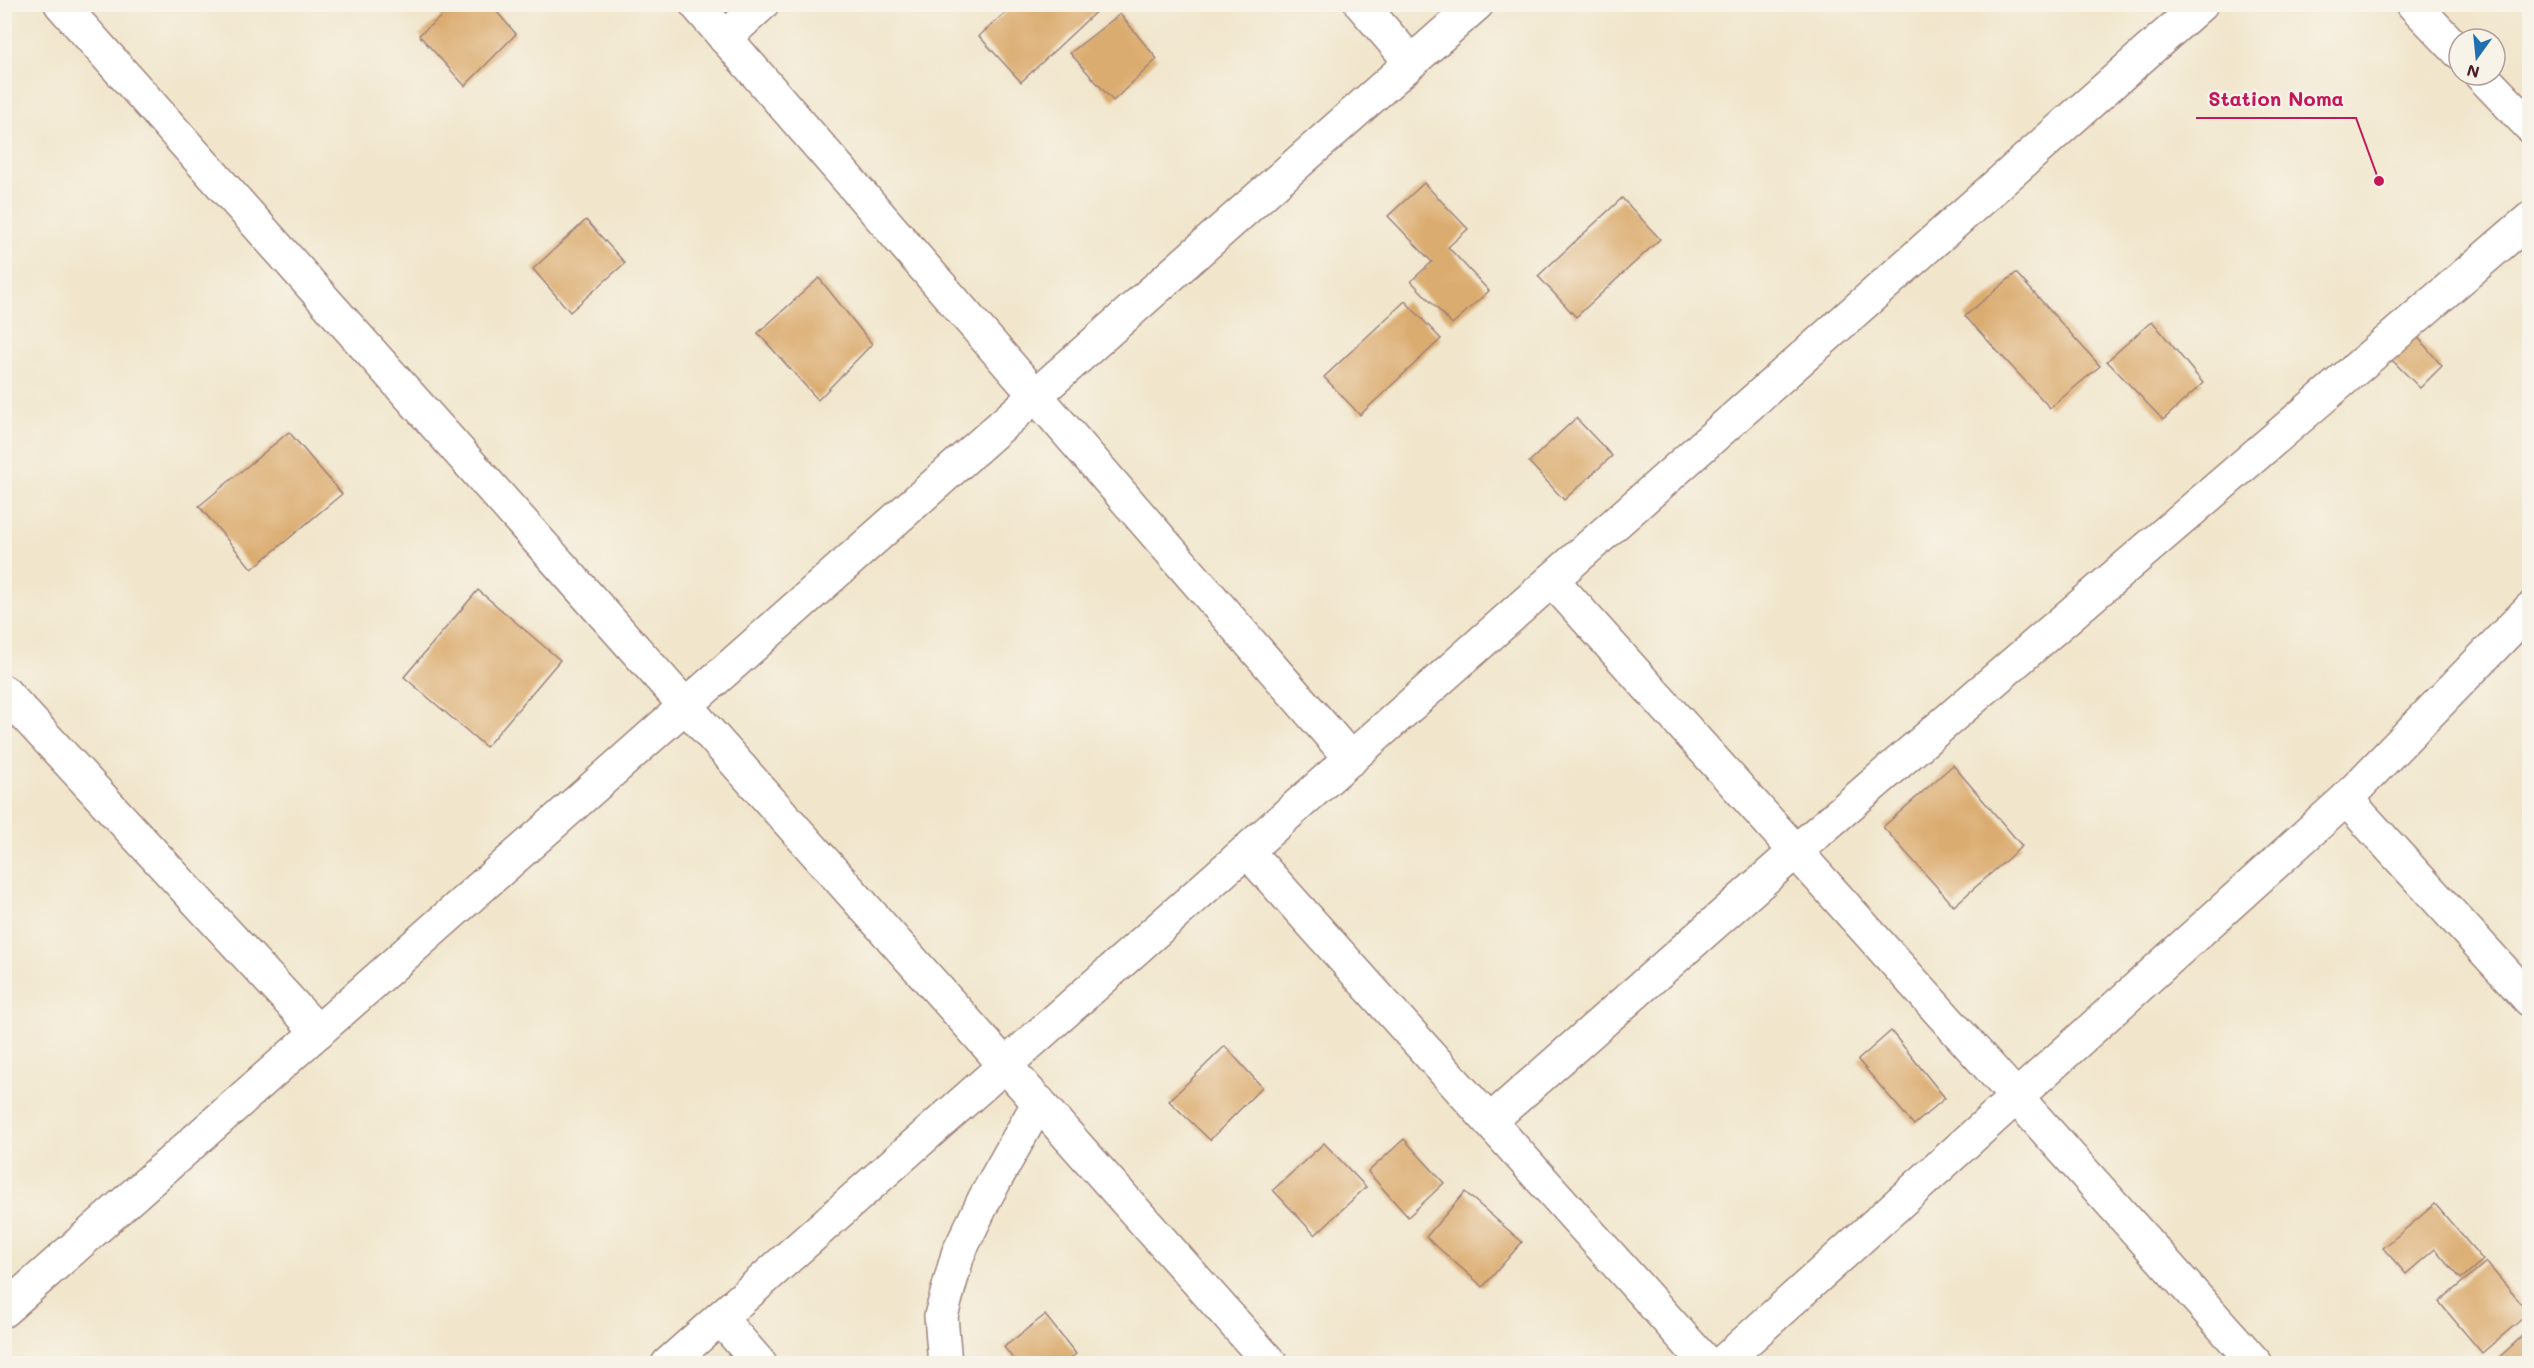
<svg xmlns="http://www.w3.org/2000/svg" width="2534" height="1368" font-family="Mali,sans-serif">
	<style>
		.building { fill: #dbac70 }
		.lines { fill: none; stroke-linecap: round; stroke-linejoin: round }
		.minor-casing { stroke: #9e827c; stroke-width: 36 }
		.minor { stroke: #fff; stroke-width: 33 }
		.leader { fill: none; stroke: #c2185b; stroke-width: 2 }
		.callout-dot { fill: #c2185b; stroke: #f7f3e8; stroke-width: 2 }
		.callout-label { font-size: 20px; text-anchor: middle; font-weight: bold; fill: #c2185b; stroke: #f7f3e8; stroke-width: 4.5; stroke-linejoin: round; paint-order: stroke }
	</style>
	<rect width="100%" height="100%" fill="#f7f3e8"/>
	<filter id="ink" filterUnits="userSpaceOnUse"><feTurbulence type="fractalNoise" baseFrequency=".0167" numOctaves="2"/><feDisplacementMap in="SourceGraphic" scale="12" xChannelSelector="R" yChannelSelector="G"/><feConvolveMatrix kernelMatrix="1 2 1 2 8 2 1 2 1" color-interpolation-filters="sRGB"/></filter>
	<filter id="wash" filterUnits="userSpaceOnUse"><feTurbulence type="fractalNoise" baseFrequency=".008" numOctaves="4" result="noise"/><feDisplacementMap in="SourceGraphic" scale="24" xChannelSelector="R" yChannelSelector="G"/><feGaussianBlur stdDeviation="1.35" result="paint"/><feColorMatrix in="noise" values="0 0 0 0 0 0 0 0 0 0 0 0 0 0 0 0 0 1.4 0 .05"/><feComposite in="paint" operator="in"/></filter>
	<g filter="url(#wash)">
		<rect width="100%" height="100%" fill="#f1e6cc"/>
		<g id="blocks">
			<g class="building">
				<polygon points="456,4 490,4 516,34 465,86 419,35"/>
				<polygon points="1015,4 1104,4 1021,82 979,36"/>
				<polygon points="1120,14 1157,59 1113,101 1070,53"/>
				<polygon points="1424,183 1468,229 1448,247 1489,291 1452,324 1411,281 1432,262 1388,216"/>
				<polygon points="1622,198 1660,239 1576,317 1538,276"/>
				<polygon points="586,220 625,263 570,312 533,269"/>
				<polygon points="2016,273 2100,366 2050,408 1965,316"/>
				<polygon points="819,278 872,344 818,400 758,333"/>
				<polygon points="1405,301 1441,339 1360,415 1324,377"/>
				<polygon points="2152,321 2203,383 2163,420 2107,361"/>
				<polygon points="2416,335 2442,366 2420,388 2389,357"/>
				<polygon points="1576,418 1612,456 1564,500 1529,462"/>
				<polygon points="289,432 342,494 252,569 199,506"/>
				<polygon points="478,590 560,660 486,747 404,677"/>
				<polygon points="1953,765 2022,846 1954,906 1883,827"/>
				<polygon points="1891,1031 1945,1098 1914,1125 1858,1060"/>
				<polygon points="1225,1046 1262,1087 1210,1140 1169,1101"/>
				<polygon points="1404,1139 1444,1183 1408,1217 1368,1172"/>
				<polygon points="1324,1143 1366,1187 1315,1235 1273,1190"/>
				<polygon points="1465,1192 1522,1242 1483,1287 1426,1237"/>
				<polygon points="2435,1204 2483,1260 2461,1279 2435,1249 2406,1274 2383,1248"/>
				<polygon points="2486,1262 2529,1313 2482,1353 2439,1302"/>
				<polygon points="1045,1315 1076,1354 1064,1364 1017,1364 1004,1347"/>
				<polygon points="2530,1329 2530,1364 2492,1364"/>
			</g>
		</g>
	</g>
	<g filter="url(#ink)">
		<use href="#blocks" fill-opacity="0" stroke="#9e827c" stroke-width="1.5"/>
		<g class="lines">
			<g class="minor-casing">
				<g id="minor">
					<polyline points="61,4 1271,1364"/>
					<polyline points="696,4 1351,759"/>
					<polyline points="1361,4 1411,62"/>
					<polyline points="2413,4 2459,52"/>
					<polyline points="725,38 762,4"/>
					<polyline points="2481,75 2530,126"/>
					<polyline points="1552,580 2256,1364"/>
					<polyline points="4,692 318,1032"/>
					<polyline points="2346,799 2530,1000"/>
					<polyline points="1247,851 1707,1364"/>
					<polyline points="1490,1121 1796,851 2530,219"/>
					<polyline points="4,1310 1477,4"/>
					<polyline points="720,1318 760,1364"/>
					<polyline points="668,1364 2201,4"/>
					<polyline points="945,1364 941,1316 958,1254 985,1198 1039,1102"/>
					<polyline points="1721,1364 2346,799 2530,609"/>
				</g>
			</g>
			<use href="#minor" class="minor"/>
		</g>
	</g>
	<path class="leader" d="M2379 181L2356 118H2196"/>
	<circle class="callout-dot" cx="2379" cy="181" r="6"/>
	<g class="callout-label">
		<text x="2276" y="106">Station Noma</text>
	</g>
	<rect width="2534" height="1368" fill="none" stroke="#f7f3e8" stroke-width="24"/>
	<g transform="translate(2477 57) rotate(195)"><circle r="28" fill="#f7f3e8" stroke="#b29e9c" stroke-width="1.5"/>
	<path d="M0-4.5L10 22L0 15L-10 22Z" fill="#1f6fb2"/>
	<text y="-9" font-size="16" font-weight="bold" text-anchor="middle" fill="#4a1f2b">N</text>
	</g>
</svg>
